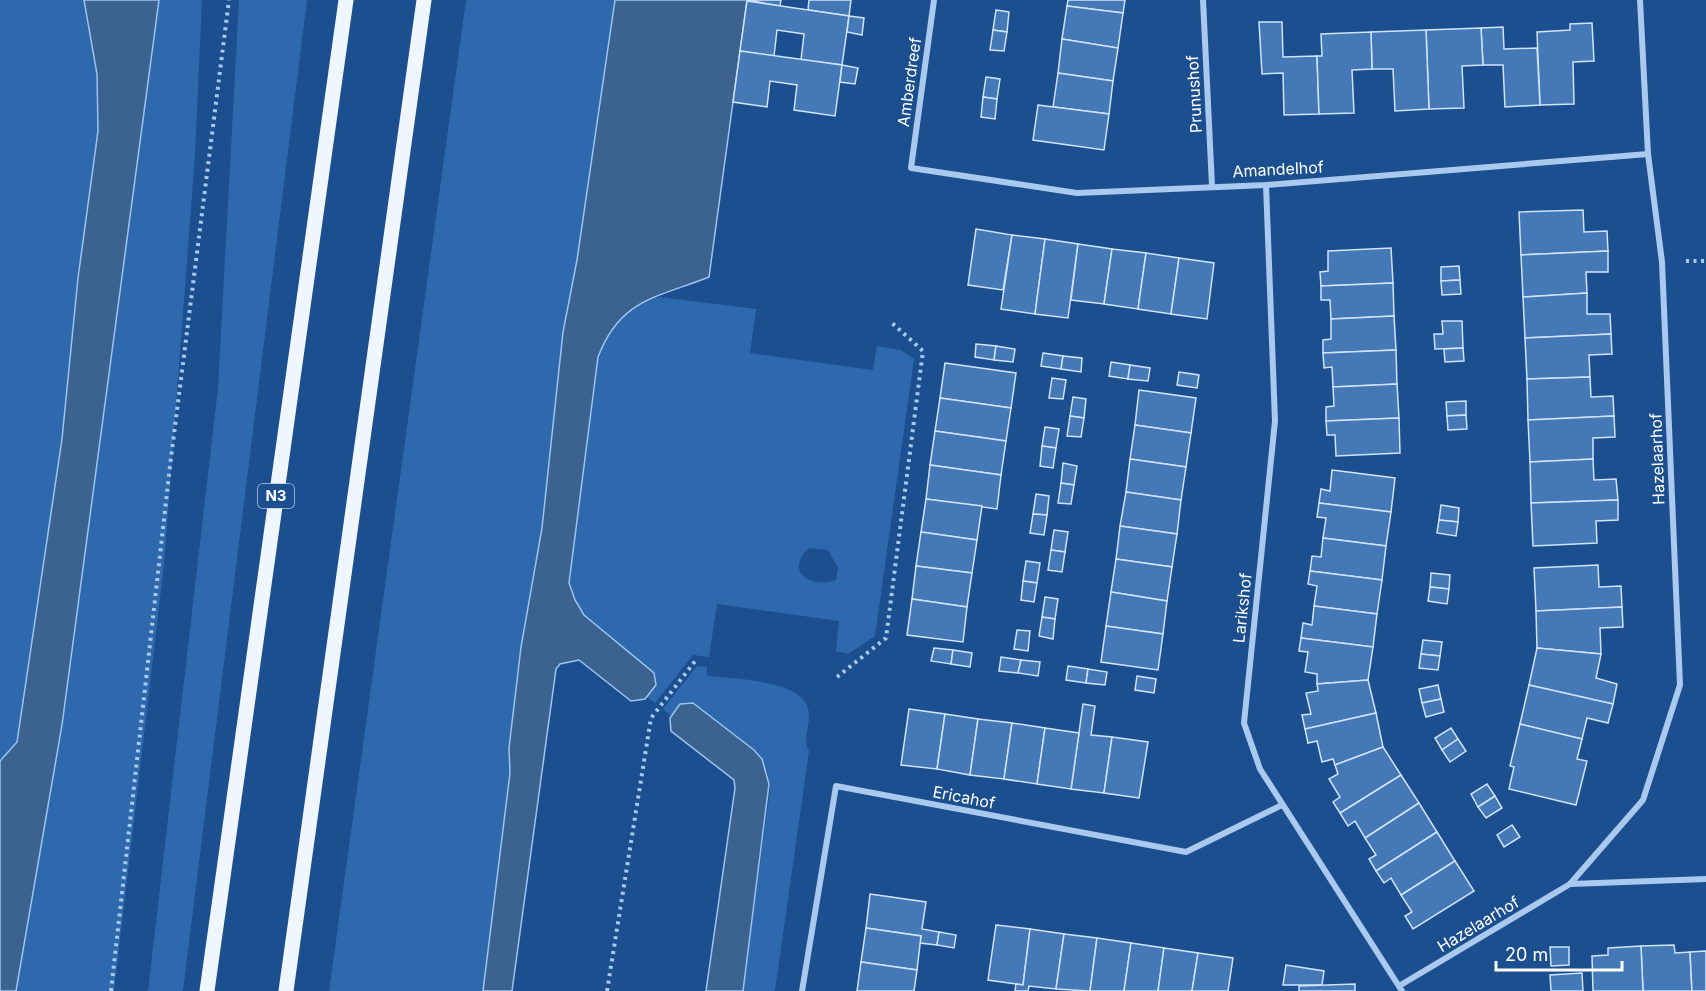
<svg xmlns="http://www.w3.org/2000/svg" width="1706" height="991" font-family="Inter,sans-serif">
	<style>
		.green { fill: #2e69ad; fill-rule: evenodd }
		.water { fill: #3c6290; stroke: #9cc4f0; stroke-width: 1.5 }
		.building { fill: #4478b7; stroke: #cfe3fa; stroke-width: 1.5 }
		.lines { fill: none; stroke-linecap: round; stroke-linejoin: round }
		.path { stroke: #a9c9ee; stroke-width: 4; stroke-dasharray: 3 4.5; stroke-linecap: butt }
		.street { stroke: #a9c9ee; stroke-width: 6 }
		.primary { stroke: #f0f6ff; stroke-width: 15 }
		.labels { text-anchor: middle; stroke-width: 4.5; stroke-linejoin: round; paint-order: stroke }
		.shield { fill: #1b4f8f; stroke: #bbcadd; stroke-width: 1.5 }
		.shield-label { font-size: 15px; font-weight: bold; fill: #fff }
		.street-label { font-size: 16px; fill: #fff; stroke: #1b4f8f }
	</style>
	<rect width="100%" height="100%" fill="#1b4f8f"/>
	<g class="green">
		<polygon points="0,0 202,0 195,155 164,564 114,991 0,991"/>
		<polygon points="239,0 307,0 183,991 148,991 218,388"/>
		<polygon points="466,0 615,0 577,260 563,332 542,528 521,647 509,748 510,773 483,991 329,991"/>
		<path d="M659,297L756,309L750,353L873,370L877,346L901,350L914,359L875,636L848,654L836,651L839,621L717,604L709,657L693,655L655,703L647,697L656,685L654,673L584,615L575,600L569,583L598,357C612,321 623,311 659,297ZM809,548L828,550L838,568L836,580C810,589 784,571 809,548Z"/>
		<path d="M697,666L707,667V676C733,679 808,679 809,714C810,727 802,739 809,751L775,991H743L770,790L767,771L680,704L671,716L663,709Z"/>
	</g>
	<g class="water">
		<polygon points="84,0 159,0 62,725 16,991 0,991 0,761 17,742 62,439 78,278 98,131 97,74"/>
		<path d="M615,0H747L709,277C656,298 620,299 598,357L569,583L575,600L584,615L654,673L656,685L645,699L631,701L579,660L560,664L556,669L512,991H483L510,773L509,748L521,647L542,528L563,332L577,260Z"/>
		<polygon points="693,703 754,750 762,759 769,784 743,991 706,991 735,788 734,780 671,731 670,718 680,704"/>
	</g>
	<g class="building">
		<polygon points="747,0 781,0 780,6"/>
		<polygon points="809,0 851,0 849,16 808,10"/>
		<polygon points="1068,0 1125,0 1123,13 1067,6"/>
		<polygon points="747,1 849,16 842,65 801,60 804,34 777,30 774,56 740,51"/>
		<polygon points="1067,6 1123,13 1118,48 1062,39"/>
		<polygon points="996,10 1009,12 1007,32 993,30"/>
		<polygon points="849,16 864,18 862,35 847,32"/>
		<polygon points="1259,22 1282,22 1283,57 1317,56 1319,114 1284,115 1283,73 1262,74"/>
		<polygon points="1592,23 1594,61 1573,62 1574,104 1540,105 1537,32 1570,30 1570,24"/>
		<polygon points="1503,27 1504,49 1537,48 1540,105 1505,107 1503,65 1483,65 1481,28"/>
		<polygon points="1481,28 1483,65 1462,66 1464,108 1429,109 1426,30"/>
		<polygon points="993,30 1007,32 1004,51 990,50"/>
		<polygon points="1426,30 1429,109 1395,111 1393,69 1372,69 1371,32"/>
		<polygon points="1371,32 1372,69 1352,70 1354,113 1319,114 1317,56 1322,56 1321,34"/>
		<polygon points="1062,39 1118,48 1113,81 1058,73"/>
		<polygon points="740,51 842,65 835,116 794,110 797,85 770,81 767,107 733,102"/>
		<polygon points="842,65 858,68 855,84 840,82"/>
		<polygon points="1058,73 1113,81 1109,114 1053,107"/>
		<polygon points="986,77 1000,79 997,99 983,97"/>
		<polygon points="983,97 997,99 995,119 981,117"/>
		<polygon points="1038,105 1109,114 1104,150 1033,140"/>
		<polygon points="1583,210 1584,232 1607,231 1608,251 1521,255 1519,212"/>
		<polygon points="976,229 1012,235 1003,290 968,285"/>
		<polygon points="1012,235 1045,239 1035,314 1001,309"/>
		<polygon points="1045,239 1078,244 1068,318 1035,314"/>
		<polygon points="1078,244 1112,249 1104,304 1071,300"/>
		<polygon points="1391,248 1393,283 1321,286 1320,272 1328,271 1328,251"/>
		<polygon points="1112,249 1146,253 1138,309 1104,304"/>
		<polygon points="1608,251 1608,272 1586,272 1587,293 1523,297 1521,255"/>
		<polygon points="1146,253 1179,258 1171,314 1138,309"/>
		<polygon points="1179,258 1214,263 1207,319 1171,314"/>
		<polygon points="1459,266 1460,280 1441,281 1441,267"/>
		<polygon points="1460,280 1461,294 1442,295 1441,281"/>
		<polygon points="1393,283 1394,316 1331,319 1330,300 1321,300 1321,286"/>
		<polygon points="1587,293 1587,314 1610,314 1611,334 1525,338 1523,297"/>
		<polygon points="1394,316 1396,350 1323,353 1323,340 1331,339 1331,319"/>
		<polygon points="1442,321 1462,321 1463,348 1435,349 1434,334 1443,334"/>
		<polygon points="1611,334 1612,354 1589,355 1590,377 1527,379 1525,338"/>
		<polygon points="976,344 996,346 994,360 975,357"/>
		<polygon points="996,346 1015,349 1013,362 994,360"/>
		<polygon points="1463,348 1464,361 1445,362 1444,349"/>
		<polygon points="1396,350 1397,384 1333,387 1332,367 1324,368 1323,353"/>
		<polygon points="1043,353 1063,356 1061,369 1041,366"/>
		<polygon points="1063,356 1082,358 1081,372 1061,369"/>
		<polygon points="1111,362 1130,365 1128,379 1109,376"/>
		<polygon points="945,363 1016,373 1011,408 940,398"/>
		<polygon points="1130,365 1150,368 1148,381 1128,379"/>
		<polygon points="1179,372 1199,375 1197,388 1177,385"/>
		<polygon points="1590,377 1591,397 1613,396 1614,416 1528,420 1527,379"/>
		<polygon points="1052,378 1066,380 1063,399 1049,398"/>
		<polygon points="1397,384 1399,418 1326,421 1326,407 1334,406 1333,387"/>
		<polygon points="1139,390 1196,398 1191,433 1135,425"/>
		<polygon points="1073,397 1086,399 1084,418 1070,416"/>
		<polygon points="940,398 1011,408 1006,441 935,431"/>
		<polygon points="1466,401 1466,415 1447,416 1446,402"/>
		<polygon points="1466,415 1467,429 1448,430 1447,416"/>
		<polygon points="1070,416 1084,418 1081,437 1067,436"/>
		<polygon points="1614,416 1615,437 1593,438 1593,459 1530,462 1528,420"/>
		<polygon points="1399,418 1400,453 1336,456 1335,435 1327,435 1326,421"/>
		<polygon points="1135,425 1191,433 1186,467 1130,459"/>
		<polygon points="1045,427 1059,429 1056,448 1042,446"/>
		<polygon points="935,431 1006,441 1001,475 930,465"/>
		<polygon points="1042,446 1056,448 1053,468 1040,466"/>
		<polygon points="1130,459 1186,467 1181,500 1126,492"/>
		<polygon points="1593,459 1594,480 1616,479 1618,500 1531,503 1530,462"/>
		<polygon points="1063,463 1077,466 1074,485 1061,483"/>
		<polygon points="930,465 1001,475 997,509 926,499"/>
		<polygon points="1332,470 1395,478 1391,512 1319,503 1321,489 1330,491"/>
		<polygon points="1061,483 1074,485 1071,504 1058,503"/>
		<polygon points="1126,492 1181,500 1177,534 1120,526"/>
		<polygon points="1036,494 1049,496 1047,515 1033,514"/>
		<polygon points="926,499 982,506 977,540 921,532"/>
		<polygon points="1618,500 1618,520 1596,521 1597,543 1533,546 1531,503"/>
		<polygon points="1319,503 1391,512 1386,546 1323,538 1326,518 1317,517"/>
		<polygon points="1441,505 1459,508 1458,522 1439,520"/>
		<polygon points="1033,514 1047,515 1044,535 1030,533"/>
		<polygon points="1439,520 1458,522 1456,536 1437,533"/>
		<polygon points="1120,526 1177,534 1172,567 1116,559"/>
		<polygon points="1054,530 1068,532 1065,552 1051,550"/>
		<polygon points="921,532 977,540 972,573 916,566"/>
		<polygon points="1323,538 1386,546 1382,580 1310,571 1312,556 1321,557"/>
		<polygon points="1051,550 1065,552 1062,572 1048,570"/>
		<polygon points="1116,559 1172,567 1167,601 1111,592"/>
		<polygon points="1026,561 1040,563 1037,583 1023,581"/>
		<polygon points="1598,565 1599,587 1621,586 1622,607 1536,611 1534,568"/>
		<polygon points="916,566 972,573 967,607 912,599"/>
		<polygon points="1310,571 1382,580 1377,614 1314,606 1317,586 1308,584"/>
		<polygon points="1431,573 1450,575 1449,589 1430,587"/>
		<polygon points="1023,581 1037,583 1034,602 1021,600"/>
		<polygon points="1430,587 1449,589 1447,604 1428,601"/>
		<polygon points="1111,592 1167,601 1163,634 1106,626"/>
		<polygon points="1045,597 1058,599 1055,619 1042,617"/>
		<polygon points="912,599 967,607 963,642 907,635"/>
		<polygon points="1314,606 1377,614 1373,647 1301,638 1303,623 1312,625"/>
		<polygon points="1622,607 1623,627 1600,628 1601,654 1537,648 1536,611"/>
		<polygon points="1042,617 1055,619 1053,639 1039,636"/>
		<polygon points="1106,626 1163,634 1158,670 1101,662"/>
		<polygon points="1017,630 1030,631 1028,651 1014,649"/>
		<polygon points="1301,638 1373,647 1368,680 1317,684 1317,674 1305,672 1308,652 1299,651"/>
		<polygon points="1423,640 1442,642 1440,656 1421,654"/>
		<polygon points="934,648 953,650 951,664 931,661"/>
		<polygon points="1537,648 1601,654 1596,678 1617,684 1613,704 1529,685"/>
		<polygon points="953,650 972,653 970,667 951,664"/>
		<polygon points="1421,654 1440,656 1438,670 1419,668"/>
		<polygon points="1001,657 1021,660 1018,673 999,671"/>
		<polygon points="1021,660 1040,662 1038,676 1018,673"/>
		<polygon points="1068,666 1088,669 1086,683 1066,680"/>
		<polygon points="1088,669 1107,672 1105,685 1086,683"/>
		<polygon points="1137,676 1156,679 1154,693 1135,690"/>
		<polygon points="1368,680 1376,713 1305,729 1302,715 1311,714 1306,693 1318,691 1317,684"/>
		<polygon points="1438,685 1441,699 1422,703 1419,689"/>
		<polygon points="1529,685 1613,704 1608,723 1587,718 1582,739 1520,724"/>
		<polygon points="1441,699 1444,712 1426,717 1422,703"/>
		<polygon points="1083,704 1095,706 1091,735 1112,737 1104,793 1071,789"/>
		<polygon points="909,709 945,714 937,769 901,765"/>
		<polygon points="1376,713 1383,747 1335,765 1333,759 1322,762 1317,741 1308,743 1305,729"/>
		<polygon points="945,714 978,719 970,775 937,769"/>
		<polygon points="978,719 1012,723 1004,779 970,775"/>
		<polygon points="1012,723 1045,728 1037,784 1004,779"/>
		<polygon points="1520,724 1582,739 1577,759 1587,761 1576,805 1509,789 1514,767 1510,766"/>
		<polygon points="1045,728 1079,733 1071,789 1037,784"/>
		<polygon points="1451,728 1458,739 1442,750 1435,738"/>
		<polygon points="1112,737 1148,742 1139,798 1104,793"/>
		<polygon points="1458,739 1466,751 1450,762 1442,750"/>
		<polygon points="1383,747 1401,775 1340,813 1333,802 1340,797 1329,779 1338,774 1335,765"/>
		<polygon points="1401,775 1419,803 1365,838 1355,821 1348,826 1340,813"/>
		<polygon points="1487,784 1495,796 1478,807 1471,794"/>
		<polygon points="1495,796 1502,808 1486,818 1478,807"/>
		<polygon points="1419,803 1437,832 1376,871 1369,859 1376,855 1365,838"/>
		<polygon points="1512,825 1520,837 1504,847 1497,835"/>
		<polygon points="1437,832 1455,861 1401,895 1391,878 1384,883 1376,871"/>
		<polygon points="1455,861 1474,891 1413,929 1405,916 1412,912 1401,895"/>
		<polygon points="870,894 926,902 922,929 939,932 937,945 920,943 921,936 866,928"/>
		<polygon points="996,925 1030,929 1023,985 988,980"/>
		<polygon points="866,928 921,936 917,970 861,962"/>
		<polygon points="1030,929 1064,934 1056,989 1029,986 1028,991 1015,991 1016,984 1023,985"/>
		<polygon points="939,932 956,935 954,948 937,945"/>
		<polygon points="1064,934 1097,938 1090,991 1056,989"/>
		<polygon points="1097,938 1131,943 1124,991 1090,991"/>
		<polygon points="1131,943 1164,948 1158,991 1124,991"/>
		<polygon points="1674,945 1675,953 1690,952 1692,991 1643,991 1641,946"/>
		<polygon points="1641,946 1643,991 1593,991 1592,956 1608,955 1608,948"/>
		<polygon points="1550,947 1569,947 1569,965 1551,966"/>
		<polygon points="1164,948 1198,953 1192,991 1158,991"/>
		<polygon points="1706,951 1706,991 1692,991 1690,952"/>
		<polygon points="1198,953 1233,958 1228,991 1192,991"/>
		<polygon points="861,962 917,970 914,991 857,991"/>
		<polygon points="1286,965 1324,971 1322,985 1283,985"/>
		<polygon points="1582,973 1583,991 1551,991 1550,975"/>
		<polygon points="1355,984 1355,991 1299,991 1299,986"/>
	</g>
	<g class="lines">
		<g class="path">
			<polyline points="1686,261 1706,261"/>
			<polyline points="837,677 886,638 923,351 892,323"/>
			<polyline points="111,991 170,466 229,0"/>
			<polyline points="607,991 651,718 696,660"/>
		</g>
		<g class="street">
			<polyline points="934,0 911,168 1077,193 1266,185 1648,154"/>
			<polyline points="1203,0 1212,186"/>
			<polyline points="1266,185 1275,421 1244,723 1260,769 1402,991"/>
			<polyline points="1570,884 1706,879"/>
			<polyline points="1399,986 1570,884 1643,800 1680,685 1662,262 1648,154 1640,0"/>
			<polyline points="802,991 836,786 1186,852 1282,805"/>
		</g>
		<g class="primary">
			<polyline points="207,991 346,0"/>
			<polyline points="286,991 424,0"/>
		</g>
	</g>
	<g class="labels">
		<rect class="shield" x="258" y="484" width="36" height="24" rx="4.5"/>
		<g class="shield-label">
			<text x="276" y="501">N3</text>
		</g>
		<g class="street-label">
			<text transform="translate(909 82) rotate(-82)" y="6">Amberdreef</text>
			<text transform="translate(1194 94) rotate(-93)" y="6">Prunushof</text>
			<text transform="translate(1278 169) rotate(-3)" y="6">Amandelhof</text>
			<text transform="translate(1657 459) rotate(-92)" y="6">Hazelaarhof</text>
			<text transform="translate(1242 608) rotate(-84)" y="6">Larikshof</text>
			<text transform="translate(964 797) rotate(11)" y="6">Ericahof</text>
			<text transform="translate(1478 924) rotate(-31)" y="6">Hazelaarhof</text>
		</g>
	</g>
	<path d="M1496 961v9h126v-9" fill="none" stroke="#ffffff" stroke-width="3"/>
	<text x="1505" y="961" font-size="18" fill="#ffffff" stroke="#1b4f8f" stroke-width="4.5" paint-order="stroke">20 m</text>
</svg>
